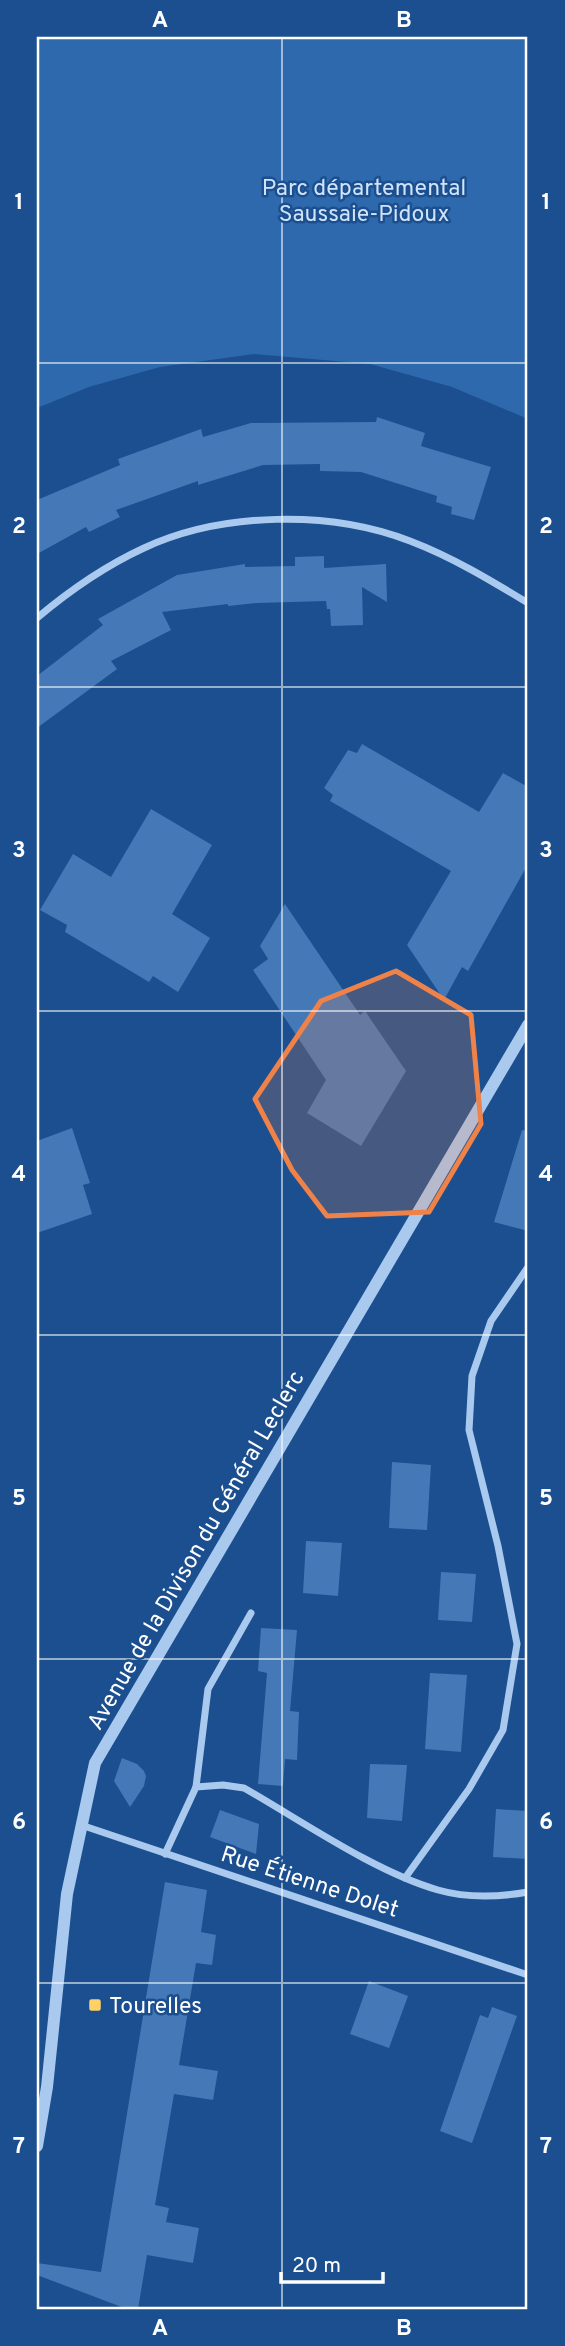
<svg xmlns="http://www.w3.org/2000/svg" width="565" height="2346" font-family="Overpass,sans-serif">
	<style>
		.green { fill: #2e69ad }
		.building { fill: #4478b7 }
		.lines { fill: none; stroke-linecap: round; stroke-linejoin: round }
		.minor { stroke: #a9c9ee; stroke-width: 7 }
		.tertiary { stroke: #a9c9ee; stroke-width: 12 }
		.marked { fill: #ee8249; fill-opacity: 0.2; stroke: #ee8249; stroke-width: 5; stroke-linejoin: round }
		.grid { fill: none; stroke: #fff; stroke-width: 2; stroke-opacity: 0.55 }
		.poi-dot { fill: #ffd166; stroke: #1b4f8f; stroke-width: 2.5 }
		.labels { text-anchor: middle; stroke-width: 5; stroke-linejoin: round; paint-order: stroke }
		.park-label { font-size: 23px; fill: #cfe3fa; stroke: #1b4f8f }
		.street-label { font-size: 23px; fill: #fff; stroke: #1b4f8f }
		.poi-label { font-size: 23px; fill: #fff; stroke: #1b4f8f; text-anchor: start }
		.neatline { fill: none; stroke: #fff; stroke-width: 2.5 }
		.grid-label { font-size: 23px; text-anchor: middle; font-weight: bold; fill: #fff }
	</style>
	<rect width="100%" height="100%" fill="#1b4f8f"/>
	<polygon class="green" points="37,37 528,37 528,419 452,387 370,364 254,354 160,367 89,387 37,408"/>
	<g class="building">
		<polygon points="377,417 425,433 421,446 491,467 474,520 451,514 452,507 436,502 437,496 361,472 320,471 320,464 263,465 198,485 198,481 116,510 120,517 89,532 86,527 37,554 37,500 120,465 118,459 201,429 203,437 251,423 376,422"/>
		<polygon points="324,556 324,568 386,564 387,602 362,587 363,625 331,626 330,609 327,609 326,601 257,603 228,606 228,604 162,612 171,630 111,661 117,669 37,728 37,676 103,625 98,619 177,575 245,564 245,567 295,566 295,557"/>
		<polygon points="362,744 479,812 503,773 528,787 528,864 468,971 462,967 444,1000 407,945 451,871 330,801 333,795 324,788 348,750 357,753"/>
		<polygon points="151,809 212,845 172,914 210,938 178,992 153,976 149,982 65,932 67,925 40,910 73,854 111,877"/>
		<polygon points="285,904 360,1015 365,1011 406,1071 361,1146 307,1113 326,1080 253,970 268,959 260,946"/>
		<polygon points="72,1128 90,1183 83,1185 92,1214 37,1233 37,1141"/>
		<polygon points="522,1130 528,1131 528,1231 494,1222"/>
		<polygon points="392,1462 431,1465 427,1530 389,1528"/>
		<polygon points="306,1541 342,1543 338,1596 303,1593"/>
		<polygon points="441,1572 476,1574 472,1622 438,1620"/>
		<polygon points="261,1628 297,1630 290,1711 299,1712 297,1760 285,1759 283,1786 258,1784 267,1673 258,1671"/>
		<polygon points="430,1673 467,1675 461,1752 425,1749"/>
		<polygon points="122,1758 137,1764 144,1771 146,1776 144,1786 130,1807 114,1781"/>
		<polygon points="370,1764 407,1765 402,1821 367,1818"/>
		<polygon points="496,1809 528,1811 528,1859 493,1857"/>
		<polygon points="220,1810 259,1824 256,1854 210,1837"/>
		<polygon points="165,1882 207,1890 201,1932 216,1935 212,1965 196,1963 179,2065 218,2071 213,2100 174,2094 155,2205 169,2208 166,2222 199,2228 193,2263 147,2255 138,2309 127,2309 37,2275 37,2263 101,2272"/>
		<polygon points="369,1981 408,1996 389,2048 350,2034"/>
		<polygon points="492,2007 517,2016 472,2143 440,2131 480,2015 488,2018"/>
	</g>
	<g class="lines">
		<g class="minor">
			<path d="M37,618C69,591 105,566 144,548C222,512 330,510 410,541C452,557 490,580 528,603"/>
			<polyline points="196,1787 208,1689 251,1613"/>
			<polyline points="81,1825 528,1975"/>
			<path d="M165,1854L196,1787L223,1785L244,1788C302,1821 375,1872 438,1890C466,1898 500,1897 528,1892"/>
			<polyline points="405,1878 469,1789 503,1730 517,1644 498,1546 469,1430 472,1376 491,1321 528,1267"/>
		</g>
		<polyline class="tertiary" points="37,2146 47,2087 67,1894 95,1763 528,1025"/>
	</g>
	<path class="marked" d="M396,971L471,1015L481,1124L429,1212L327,1216L292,1170L255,1099L321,1001Z"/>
	<path class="grid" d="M282,37V2309M37,363H528M37,687H528M37,1011H528M37,1335H528M37,1659H528M37,1983H528"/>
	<rect class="poi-dot" x="88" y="1998" width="14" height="14" rx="3.5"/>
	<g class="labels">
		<g class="park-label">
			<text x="364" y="195">Parc départemental<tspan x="364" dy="26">Saussaie-Pidoux</tspan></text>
		</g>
		<g class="street-label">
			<text transform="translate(195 1550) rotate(-60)" y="8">Avenue de la Divison du Général Leclerc</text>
			<text transform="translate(310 1881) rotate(18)" y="8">Rue Étienne Dolet</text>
		</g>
		<g class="poi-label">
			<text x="109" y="2013">Tourelles</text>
		</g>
	</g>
	<rect width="565" height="2346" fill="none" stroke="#1b4f8f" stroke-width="77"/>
	<path d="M281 2272v10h102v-10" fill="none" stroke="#ffffff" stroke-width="3.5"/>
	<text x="292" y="2272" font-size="21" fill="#ffffff" stroke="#1b4f8f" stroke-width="5" paint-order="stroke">20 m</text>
	<rect x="38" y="38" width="488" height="2270" class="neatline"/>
	<g class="grid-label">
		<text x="160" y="27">A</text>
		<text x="404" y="27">B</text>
		<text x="19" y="209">1</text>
		<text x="546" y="209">1</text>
		<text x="19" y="533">2</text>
		<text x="546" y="533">2</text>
		<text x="19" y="857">3</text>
		<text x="546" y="857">3</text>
		<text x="19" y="1181">4</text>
		<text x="546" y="1181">4</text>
		<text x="19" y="1505">5</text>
		<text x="546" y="1505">5</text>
		<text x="19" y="1829">6</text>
		<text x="546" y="1829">6</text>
		<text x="19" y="2153">7</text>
		<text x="546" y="2153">7</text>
		<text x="160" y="2335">A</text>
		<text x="404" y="2335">B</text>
	</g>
</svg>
